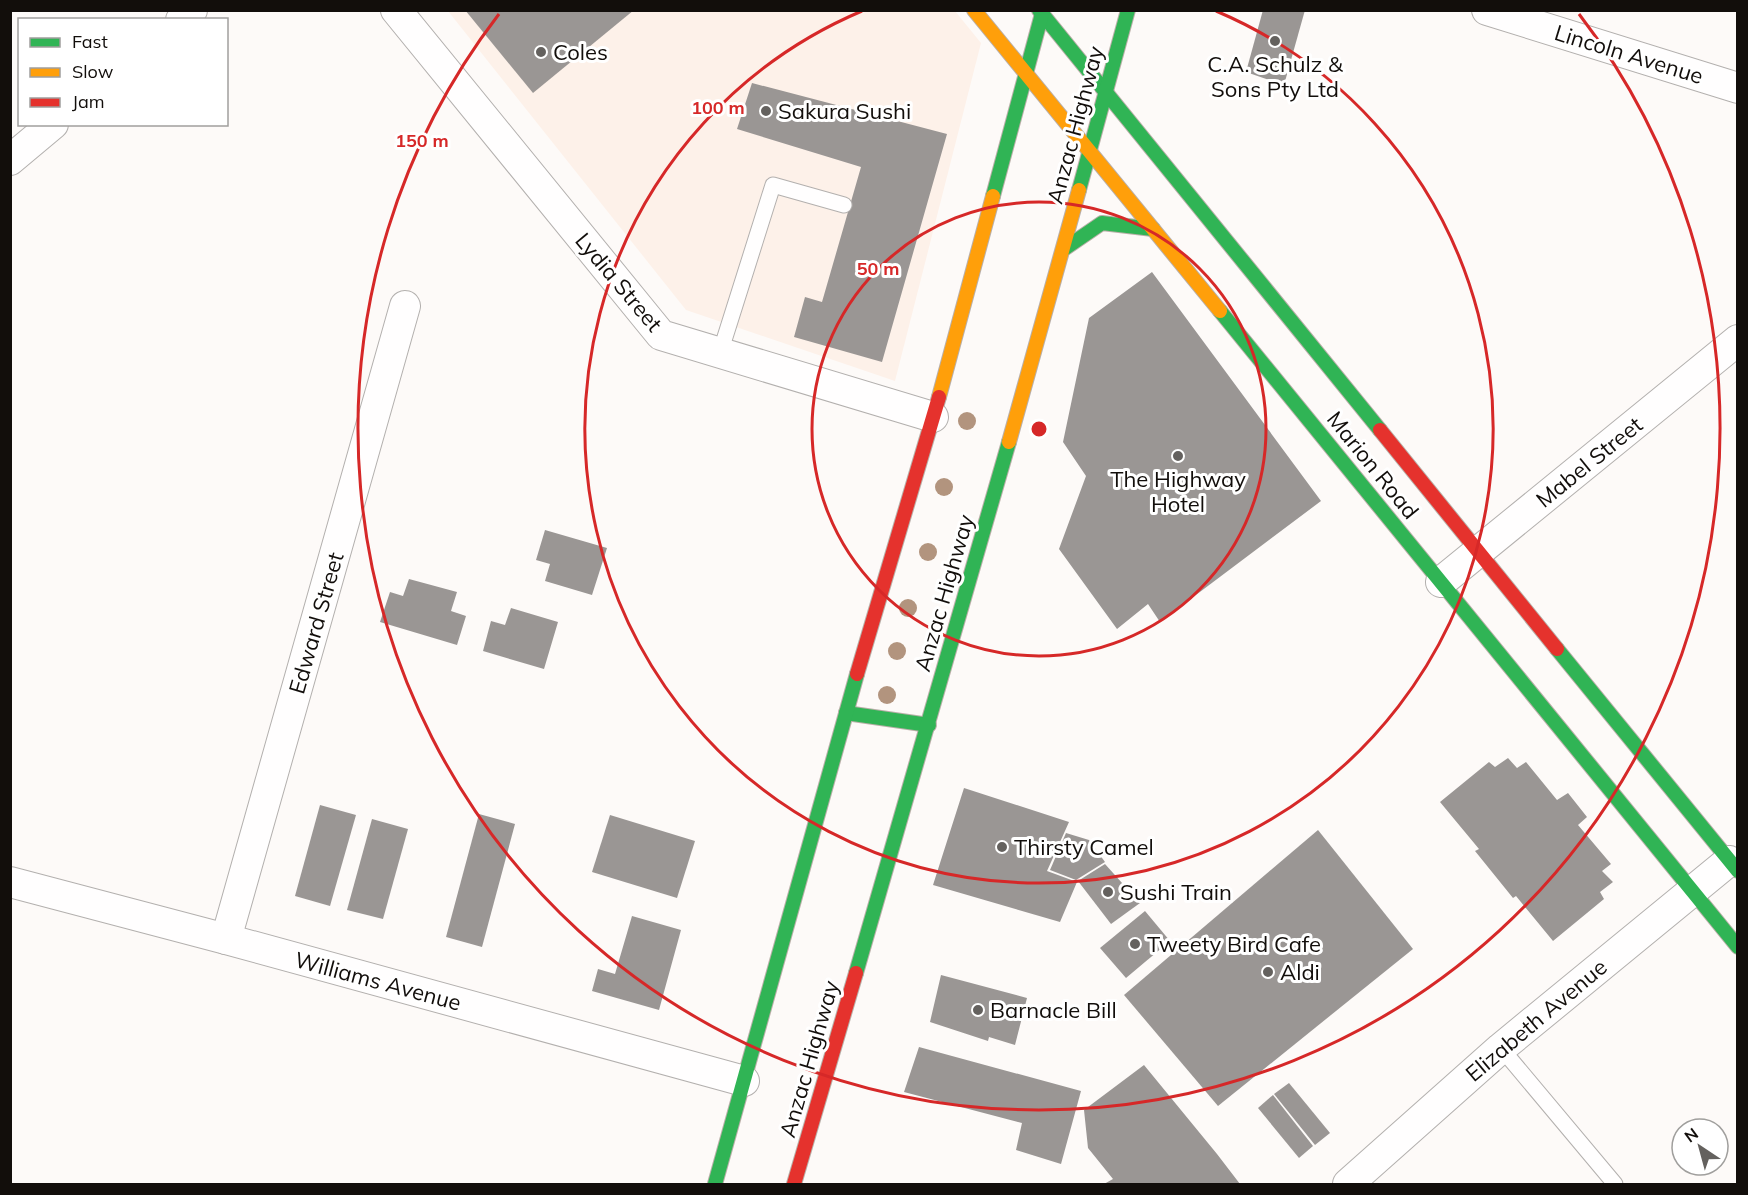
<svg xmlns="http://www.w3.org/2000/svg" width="1748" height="1195" font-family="Mulish,sans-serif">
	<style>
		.built { fill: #fdf1e9 }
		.building { fill: #9a9694 }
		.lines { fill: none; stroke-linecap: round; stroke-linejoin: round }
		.lane-casing { stroke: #b3b0ae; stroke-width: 17 }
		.street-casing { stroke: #b3b0ae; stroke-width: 32 }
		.fast-casing { stroke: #b9afa8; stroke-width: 16 }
		.slow-casing { stroke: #b9afa8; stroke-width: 16 }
		.jam-casing { stroke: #b9afa8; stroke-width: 16 }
		.lane { stroke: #fffefe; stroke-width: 15 }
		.street { stroke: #fffefe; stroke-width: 30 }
		.fast { stroke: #30b455; stroke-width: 14 }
		.slow { stroke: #ff9f0a; stroke-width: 14 }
		.jam { stroke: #e5322d; stroke-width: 14 }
		.tree { fill: #b2947e }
		.ring { fill: none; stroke: #d62828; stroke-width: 3 }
		.poi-dot { fill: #64615e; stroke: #fff; stroke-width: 2 }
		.labels { text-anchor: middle; stroke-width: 6; stroke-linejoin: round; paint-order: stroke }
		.poi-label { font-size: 22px; fill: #120e0b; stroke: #fff; text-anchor: start }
		.street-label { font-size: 22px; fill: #120e0b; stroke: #fff }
		.centre { fill: #d62828; stroke: #fff; stroke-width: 3 }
		.ring-label { font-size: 18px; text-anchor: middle; font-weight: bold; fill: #d62828; stroke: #fff; stroke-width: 6; stroke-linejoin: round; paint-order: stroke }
	</style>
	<rect width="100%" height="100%" fill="#fdfaf8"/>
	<polygon class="built" points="448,11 955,11 981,43 895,381 686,310"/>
	<g class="building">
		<polygon points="465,10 634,10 533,93"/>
		<polygon points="1263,10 1305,10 1284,85 1246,72"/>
		<polygon points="752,83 947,134 882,362 794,337 805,297 822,302 861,167 737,129"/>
		<polygon points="1152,272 1321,501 1160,622 1148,604 1117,629 1059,549 1086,476 1063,442 1089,318"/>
		<polygon points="545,530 607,548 592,595 545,581 550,564 536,560"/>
		<polygon points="409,579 457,592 451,611 466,616 457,645 380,622 390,592 403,596"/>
		<polygon points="511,608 558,622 544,669 483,651 491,621 505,625"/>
		<polygon points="1508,758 1517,768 1526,762 1557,800 1568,793 1587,817 1578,825 1611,864 1602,871 1613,882 1600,892 1604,899 1553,941 1516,896 1513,898 1475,851 1479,849 1440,802 1489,762 1495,767"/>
		<polygon points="964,788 1069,822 1047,871 1077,882 1060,922 933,885"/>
		<polygon points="320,805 356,815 330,906 295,896"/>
		<polygon points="479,814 515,824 482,947 446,937"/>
		<polygon points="610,815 695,841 677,898 592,872"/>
		<polygon points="372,819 408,829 383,919 347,910"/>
		<polygon points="1318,830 1413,949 1218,1106 1124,995"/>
		<polygon points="1066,833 1089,840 1105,862 1076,880 1050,870"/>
		<polygon points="1105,864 1140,903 1111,924 1078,881"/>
		<polygon points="1145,911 1170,941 1126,978 1100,948"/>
		<polygon points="632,916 681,930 659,1010 592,991 598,969 615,974"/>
		<polygon points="941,975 1027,998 1015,1045 989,1037 988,1041 930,1022"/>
		<polygon points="919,1047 1081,1091 1061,1164 1016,1150 1022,1123 904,1092"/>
		<polygon points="1144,1065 1217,1154 1240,1184 1104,1184 1113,1179 1088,1148 1084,1110"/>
		<polygon points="1289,1083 1330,1133 1315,1145 1274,1094"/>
		<polygon points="1273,1095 1313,1146 1299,1158 1258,1108"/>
	</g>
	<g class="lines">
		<g class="lane-casing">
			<g id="lane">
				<polyline points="720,353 773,185 844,205"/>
				<polyline points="1501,1048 1615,1184"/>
			</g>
		</g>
		<g class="street-casing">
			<g id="street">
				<polyline points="396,10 661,335 933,417"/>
				<polyline points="1487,10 1738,88"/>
				<polyline points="181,20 192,10"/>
				<polyline points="10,160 53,124"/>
				<polyline points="1441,582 1738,340"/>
				<polyline points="10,882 226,939 744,1081"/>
				<polyline points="226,939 405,306"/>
				<polyline points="1348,1184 1501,1048 1729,861"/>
			</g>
		</g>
		<g class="fast-casing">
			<g id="fast">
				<polyline points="1039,10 1380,430"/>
				<polyline points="1079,190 1128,10"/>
				<polyline points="993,196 1043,10"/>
				<polyline points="1064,249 1102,223 1153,229"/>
				<polyline points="1220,311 1738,947"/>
				<polyline points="1557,649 1738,871"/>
				<polyline points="846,713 929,725"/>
				<polyline points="856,973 1009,442"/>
				<polyline points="715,1184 857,674"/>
			</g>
		</g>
		<g class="slow-casing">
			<g id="slow">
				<polyline points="974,10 1220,311"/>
				<polyline points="939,397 993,196"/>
				<polyline points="1009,442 1079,190"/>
			</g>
		</g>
		<g class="jam-casing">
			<g id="jam">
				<polyline points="1380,430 1557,649"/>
				<polyline points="857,674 939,397"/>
				<polyline points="794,1184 856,973"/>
			</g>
		</g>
		<use href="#lane" class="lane"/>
		<use href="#street" class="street"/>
		<use href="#fast" class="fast"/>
		<use href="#slow" class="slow"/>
		<use href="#jam" class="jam"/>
	</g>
	<g class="tree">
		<circle cx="967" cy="421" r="9"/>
		<circle cx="944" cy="487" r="9"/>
		<circle cx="928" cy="552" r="9"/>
		<circle cx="908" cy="608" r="9"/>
		<circle cx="897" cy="651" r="9"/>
		<circle cx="887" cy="695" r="9"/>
	</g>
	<g class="ring">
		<circle cx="1039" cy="429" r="227"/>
		<path d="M1216 11A454 454 0 1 1 862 11"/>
		<path d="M1579 14A681 681 0 1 1 499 14"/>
	</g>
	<g class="poi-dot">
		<circle cx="1275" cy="41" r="6"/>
		<circle cx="541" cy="52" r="6"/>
		<circle cx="766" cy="111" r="6"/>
		<circle cx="1178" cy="456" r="6"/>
		<circle cx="1002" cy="847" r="6"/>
		<circle cx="1108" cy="892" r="6"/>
		<circle cx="1135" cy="944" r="6"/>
		<circle cx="1268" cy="972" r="6"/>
		<circle cx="978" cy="1010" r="6"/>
	</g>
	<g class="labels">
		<g class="poi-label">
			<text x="553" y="60">Coles</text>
			<text x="1275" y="72" text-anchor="middle">C.A. Schulz &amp;<tspan x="1275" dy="25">Sons Pty Ltd</tspan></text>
			<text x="778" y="119">Sakura Sushi</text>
			<text x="1178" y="487" text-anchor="middle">The Highway<tspan x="1178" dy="25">Hotel</tspan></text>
			<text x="1014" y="855">Thirsty Camel</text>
			<text x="1120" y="900">Sushi Train</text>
			<text x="1147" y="952">Tweety Bird Cafe</text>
			<text x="1280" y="980">Aldi</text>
			<text x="990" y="1018">Barnacle Bill</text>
		</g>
		<g class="street-label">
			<text transform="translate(1629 54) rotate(17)" y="8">Lincoln Avenue</text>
			<text transform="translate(1075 125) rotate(-75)" y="8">Anzac Highway</text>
			<text transform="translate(619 282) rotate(50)" y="8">Lydia Street</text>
			<text transform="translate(1589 462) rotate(-39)" y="8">Mabel Street</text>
			<text transform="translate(1373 465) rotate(51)" y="8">Marion Road</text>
			<text transform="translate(944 593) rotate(-74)" y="8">Anzac Highway</text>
			<text transform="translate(316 623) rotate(-74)" y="8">Edward Street</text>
			<text transform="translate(378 981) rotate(15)" y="8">Williams Avenue</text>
			<text transform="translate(1536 1020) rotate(-40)" y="8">Elizabeth Avenue</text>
			<text transform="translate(809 1059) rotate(-74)" y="8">Anzac Highway</text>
		</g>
	</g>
	<circle cx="1039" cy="429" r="9" class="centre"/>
	<g class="ring-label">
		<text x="718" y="114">100 m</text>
		<text x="422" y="147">150 m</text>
		<text x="878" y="275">50 m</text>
	</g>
	<rect width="1748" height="1195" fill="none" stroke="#120e0b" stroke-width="24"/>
	<rect x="18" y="18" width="210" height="108" fill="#ffffff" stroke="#a09f9d" stroke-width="1.5"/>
	<rect x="30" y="38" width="30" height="9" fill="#30b455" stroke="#a09f9d" stroke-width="1.5"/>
	<text x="72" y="48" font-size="18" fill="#120e0b">Fast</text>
	<rect x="30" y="68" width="30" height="9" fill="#ff9f0a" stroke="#a09f9d" stroke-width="1.5"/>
	<text x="72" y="78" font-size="18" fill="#120e0b">Slow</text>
	<rect x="30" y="98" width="30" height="9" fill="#e5322d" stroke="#a09f9d" stroke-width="1.5"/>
	<text x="72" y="108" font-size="18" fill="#120e0b">Jam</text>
	<g transform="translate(1700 1147) rotate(324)"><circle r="28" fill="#ffffff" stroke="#a09f9d" stroke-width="1.5"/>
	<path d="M0-4.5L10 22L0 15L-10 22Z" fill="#64615e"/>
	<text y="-9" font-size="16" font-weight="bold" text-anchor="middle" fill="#120e0b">N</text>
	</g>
</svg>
